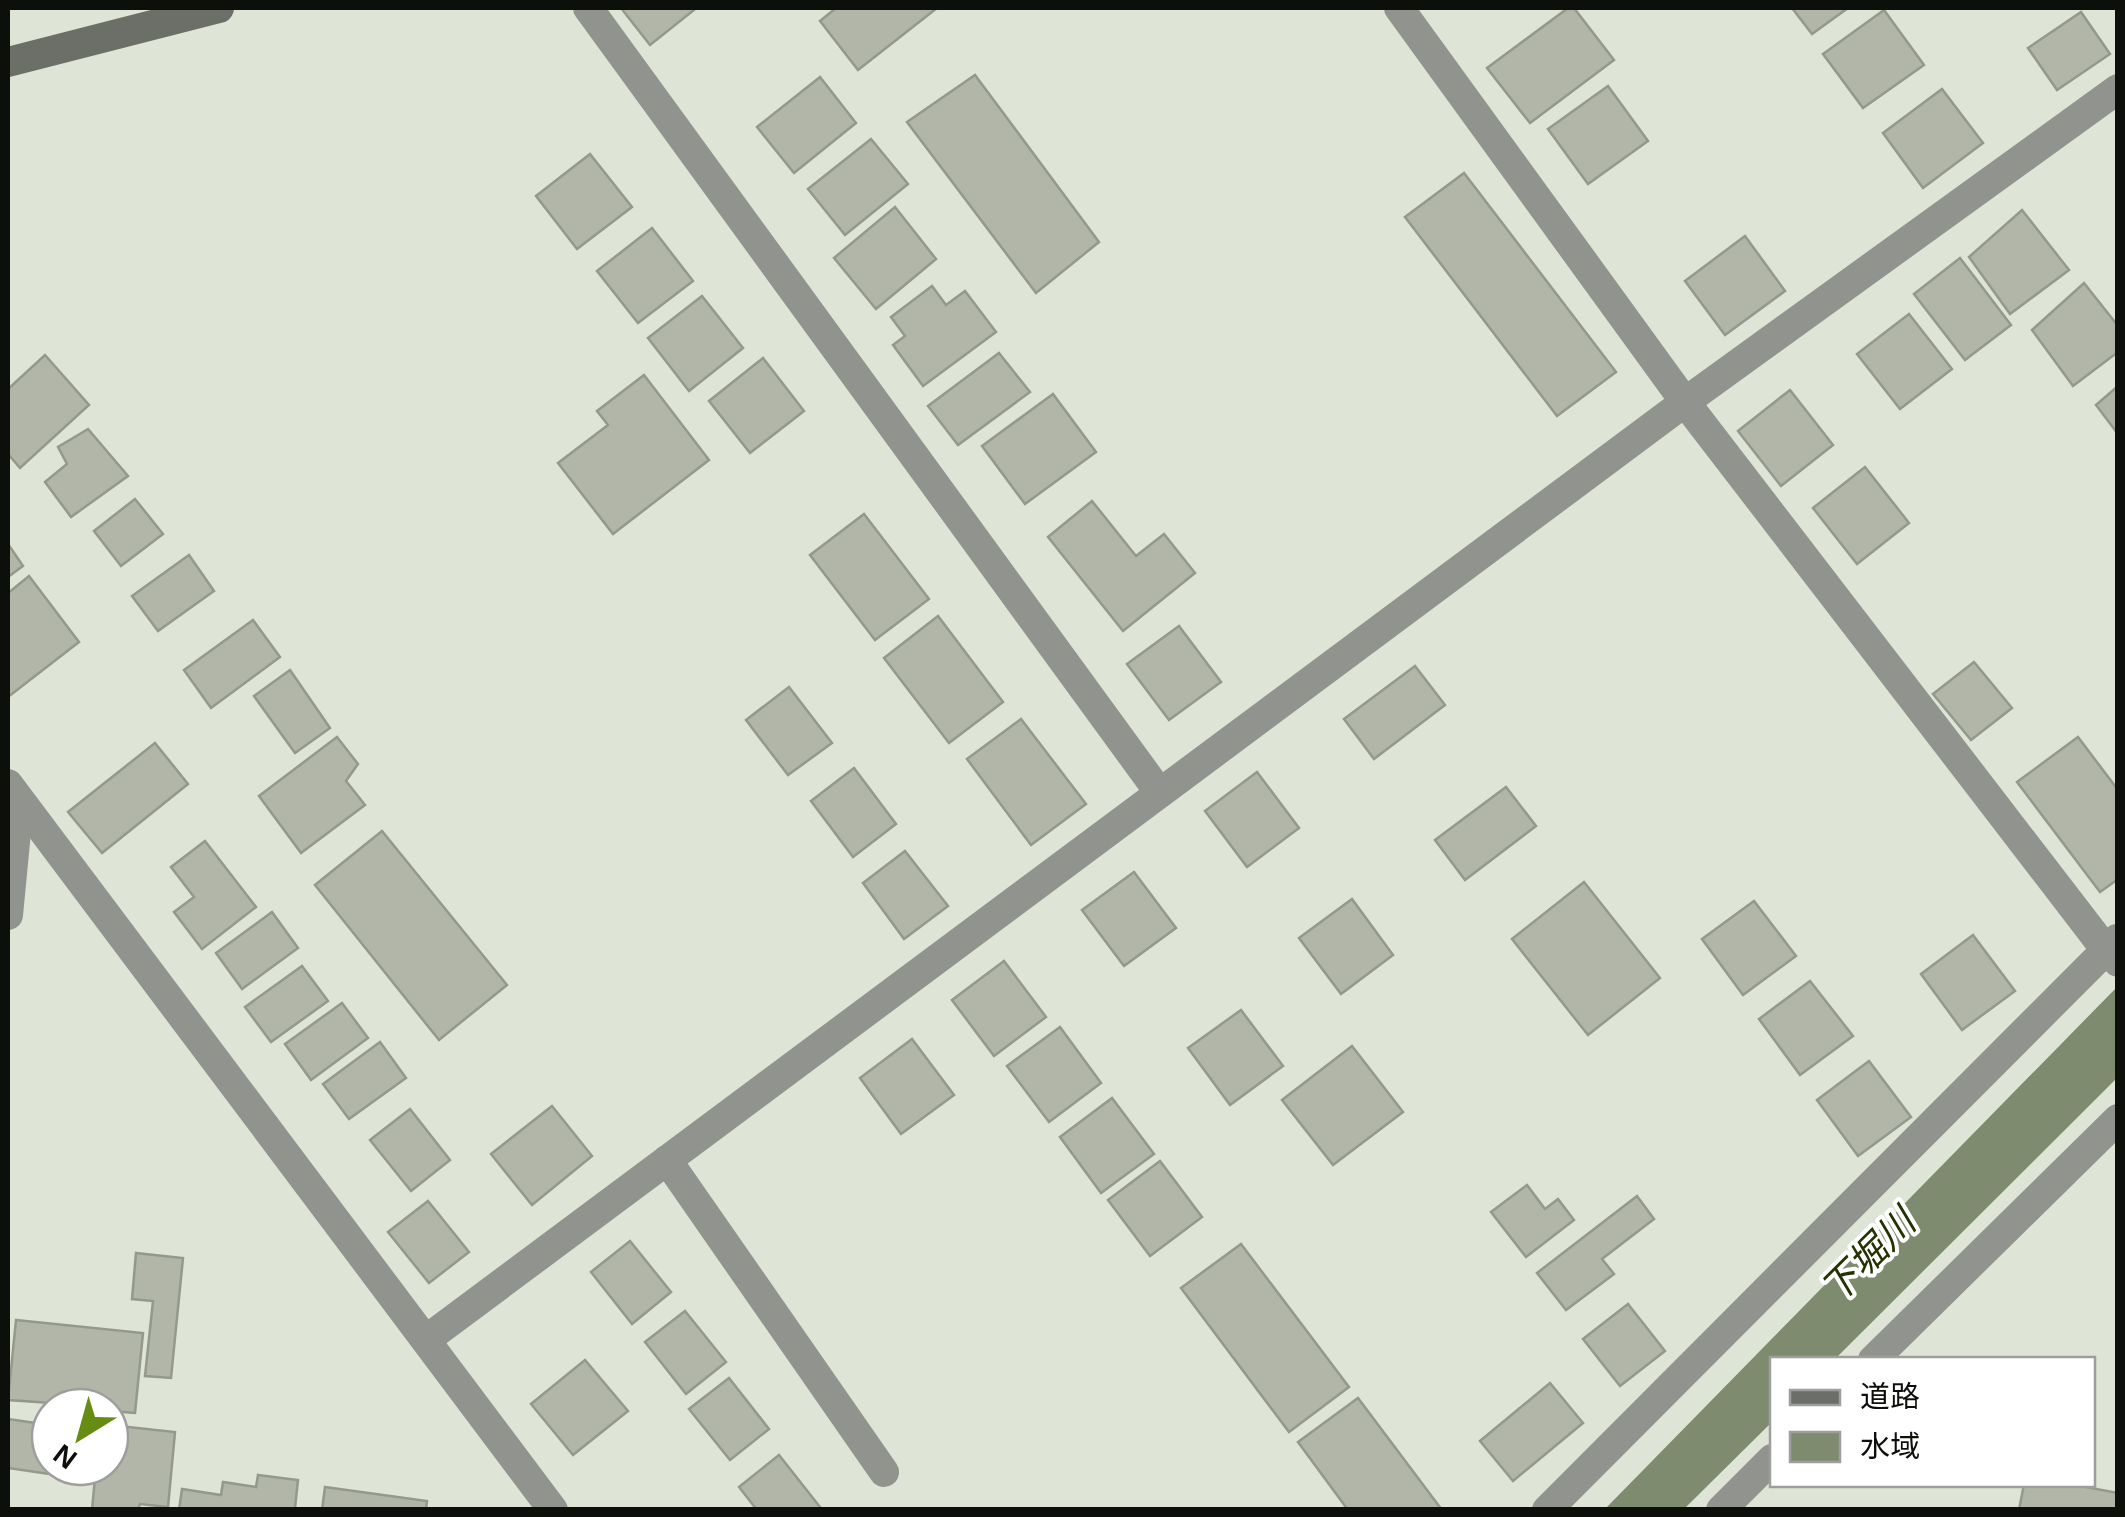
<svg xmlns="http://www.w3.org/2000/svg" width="2125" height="1517" font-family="Arial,'Noto Sans JP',sans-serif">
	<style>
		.water { fill: #7f8b6f }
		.building { fill: #b1b6a9; stroke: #93998c; stroke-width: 2.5 }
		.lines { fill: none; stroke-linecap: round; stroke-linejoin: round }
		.street { stroke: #91948e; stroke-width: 30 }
		.secondary { stroke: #6b6f67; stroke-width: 30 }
		.labels { text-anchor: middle; stroke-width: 8; stroke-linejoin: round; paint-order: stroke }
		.water-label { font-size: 38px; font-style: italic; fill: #233201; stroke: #fff }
	</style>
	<rect width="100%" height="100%" fill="#dee4d6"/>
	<polygon class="water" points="2117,987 2117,1078 1835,1359 1772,1360 1772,1422 1684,1509 1605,1509"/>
	<g class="building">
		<polygon points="621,8 692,8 694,10 650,45"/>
		<polygon points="836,8 937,8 858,70 820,21"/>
		<polygon points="1568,8 1574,8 1614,60 1530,123 1487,68"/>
		<polygon points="1792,8 1848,8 1812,34"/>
		<polygon points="1884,10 1924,65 1863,108 1823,54"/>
		<polygon points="2081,12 2110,54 2057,90 2028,48"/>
		<polygon points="975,75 1099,242 1036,293 907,122"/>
		<polygon points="820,77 856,123 794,173 757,127"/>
		<polygon points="1608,86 1648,141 1588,184 1548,129"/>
		<polygon points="1942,89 1983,143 1923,188 1883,133"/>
		<polygon points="871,139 908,184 845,235 808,189"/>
		<polygon points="590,154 632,207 577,249 536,196"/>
		<polygon points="1464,173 1616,372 1557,416 1405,217"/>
		<polygon points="895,207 936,259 876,309 834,258"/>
		<polygon points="2022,210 2069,270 2010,314 1969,257"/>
		<polygon points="652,228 693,281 638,323 597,271"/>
		<polygon points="1745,236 1785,291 1725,335 1685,281"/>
		<polygon points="1960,258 2011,325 1965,360 1914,294"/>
		<polygon points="2084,283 2118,326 2118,352 2073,386 2032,330"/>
		<polygon points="932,286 946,305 965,291 996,332 923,386 893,345 905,336 891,317"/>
		<polygon points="702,296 743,348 689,391 648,338"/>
		<polygon points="1909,314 1952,369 1900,409 1857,354"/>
		<polygon points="999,353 1030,392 958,445 928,406"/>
		<polygon points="45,355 89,405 20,468 8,454 8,389"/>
		<polygon points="763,358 804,411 750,453 709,401"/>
		<polygon points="644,375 709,460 613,534 558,463 608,425 597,411"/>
		<polygon points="2118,386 2118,434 2096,405"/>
		<polygon points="1790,390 1833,445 1781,486 1738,431"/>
		<polygon points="1053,394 1096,452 1025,504 982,446"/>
		<polygon points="88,429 128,476 71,517 45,482 67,464 58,447"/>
		<polygon points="1865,467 1909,523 1857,564 1813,508"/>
		<polygon points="135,499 163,534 121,566 94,531"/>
		<polygon points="1092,501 1136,556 1164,534 1195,573 1123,631 1048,537"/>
		<polygon points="864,514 929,599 875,640 810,555"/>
		<polygon points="8,544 23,566 8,577"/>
		<polygon points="189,555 214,591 158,631 132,596"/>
		<polygon points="29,576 79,642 8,697 8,593"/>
		<polygon points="938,616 1003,702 949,743 884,658"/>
		<polygon points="253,620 280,657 211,708 184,670"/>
		<polygon points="1179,626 1221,682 1169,720 1127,664"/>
		<polygon points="1974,662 2012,708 1971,740 1933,694"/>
		<polygon points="1415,666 1445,705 1374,759 1344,719"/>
		<polygon points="290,670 330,728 295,753 254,696"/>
		<polygon points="789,687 832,743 788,775 746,720"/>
		<polygon points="1021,719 1086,804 1031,845 967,759"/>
		<polygon points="337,737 358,764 346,781 365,805 301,853 259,796"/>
		<polygon points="2078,737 2118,790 2118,879 2100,892 2017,782"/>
		<polygon points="155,743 188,784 102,853 68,812"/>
		<polygon points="854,768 896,824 853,857 811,801"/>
		<polygon points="1257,772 1299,828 1247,867 1205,811"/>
		<polygon points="1506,787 1536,826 1465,880 1435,840"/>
		<polygon points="382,831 507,985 439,1040 315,885"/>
		<polygon points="205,841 256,907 202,949 174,912 194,897 171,867"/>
		<polygon points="905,851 948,906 904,939 863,883"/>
		<polygon points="1134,872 1176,928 1124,966 1082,910"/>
		<polygon points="1584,882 1660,978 1588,1035 1512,939"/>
		<polygon points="1352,899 1393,955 1341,994 1299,938"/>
		<polygon points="1754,901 1796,956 1743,995 1702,939"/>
		<polygon points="272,912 298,948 242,989 216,953"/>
		<polygon points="1973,935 2015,991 1962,1030 1921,974"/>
		<polygon points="1004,961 1046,1017 994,1056 952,1000"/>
		<polygon points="302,966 328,1001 271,1042 245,1007"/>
		<polygon points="1810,981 1853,1036 1800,1075 1759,1019"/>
		<polygon points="342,1003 368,1038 311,1080 285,1044"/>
		<polygon points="1241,1010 1283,1066 1230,1105 1188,1048"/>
		<polygon points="1060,1027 1101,1083 1049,1122 1007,1066"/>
		<polygon points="912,1039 954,1095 901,1134 860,1078"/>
		<polygon points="380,1042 406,1078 349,1119 323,1084"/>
		<polygon points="1352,1046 1403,1112 1333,1165 1282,1100"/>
		<polygon points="1869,1061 1911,1117 1858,1156 1817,1100"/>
		<polygon points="1112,1098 1154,1154 1101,1193 1060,1137"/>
		<polygon points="552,1106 592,1156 532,1205 491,1154"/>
		<polygon points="410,1109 450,1160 411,1191 370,1140"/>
		<polygon points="1160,1161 1202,1217 1150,1256 1108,1200"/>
		<polygon points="1527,1185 1545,1209 1558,1199 1574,1220 1526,1257 1491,1212"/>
		<polygon points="1637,1196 1654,1219 1602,1259 1614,1274 1566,1310 1537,1273"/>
		<polygon points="428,1201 469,1252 429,1283 388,1232"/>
		<polygon points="630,1241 671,1292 632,1324 591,1272"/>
		<polygon points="1241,1244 1349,1387 1289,1432 1181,1288"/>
		<polygon points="136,1253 183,1258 171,1378 145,1376 153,1301 132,1299"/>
		<polygon points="1628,1304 1665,1351 1620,1386 1583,1339"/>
		<polygon points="685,1311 726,1362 686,1394 645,1342"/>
		<polygon points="16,1320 143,1333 135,1413 110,1411 110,1407 8,1400"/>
		<polygon points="585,1360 628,1411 573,1455 531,1404"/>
		<polygon points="729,1378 769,1429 730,1460 689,1409"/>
		<polygon points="1550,1383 1583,1423 1513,1481 1480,1441"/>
		<polygon points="1358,1398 1442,1510 1348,1510 1298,1442"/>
		<polygon points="8,1419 50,1425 50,1467 79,1467 77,1478 8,1468"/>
		<polygon points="110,1425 175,1432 168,1507 140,1504 138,1510 92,1510 96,1467 110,1467"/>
		<polygon points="779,1455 820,1507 816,1510 757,1510 739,1487"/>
		<polygon points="258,1475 298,1480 295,1508 310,1510 179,1510 182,1489 221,1495 223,1482 256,1487"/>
		<polygon points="2024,1484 2070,1484 2118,1493 2118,1510 2019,1510"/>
		<polygon points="325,1487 427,1501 426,1510 322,1510"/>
	</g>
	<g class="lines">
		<g class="street">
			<polyline points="588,8 1159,792"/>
			<polyline points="1399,8 1685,402 2106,950 2118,962"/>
			<polyline points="8,784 553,1510"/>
			<polyline points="8,915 19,800"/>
			<polyline points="667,1160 884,1472"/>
			<polyline points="427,1339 1685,402 2118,89"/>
			<polyline points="1873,1360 2118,1119"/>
			<polyline points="1547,1510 2117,939"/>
			<polyline points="1721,1510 1772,1459"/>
		</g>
		<polyline class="secondary" points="8,62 219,8"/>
	</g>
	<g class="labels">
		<g class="water-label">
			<text transform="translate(1868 1256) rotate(-45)" y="13">下堀川</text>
		</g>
	</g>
	<rect width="2125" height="1517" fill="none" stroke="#0d0f0b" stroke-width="20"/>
	<rect x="1770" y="1357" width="325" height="130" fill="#ffffff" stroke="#9e9f9d" stroke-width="2.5"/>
	<rect x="1790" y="1390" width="50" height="15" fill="#6b6f67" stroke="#9e9f9d" stroke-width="2.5"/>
	<text x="1860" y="1407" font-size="30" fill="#0d0f0b">道路</text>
	<rect x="1790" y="1432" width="50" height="30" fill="#7f8b6f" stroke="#9e9f9d" stroke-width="2.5"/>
	<text x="1860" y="1457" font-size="30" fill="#0d0f0b">水域</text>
	<g transform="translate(80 1437) rotate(217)"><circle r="48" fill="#ffffff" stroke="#9e9f9d" stroke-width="2.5"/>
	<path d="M0-8L18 38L0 25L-18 38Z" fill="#678c14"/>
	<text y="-15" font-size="28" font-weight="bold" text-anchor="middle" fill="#0d0f0b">N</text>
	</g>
</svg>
